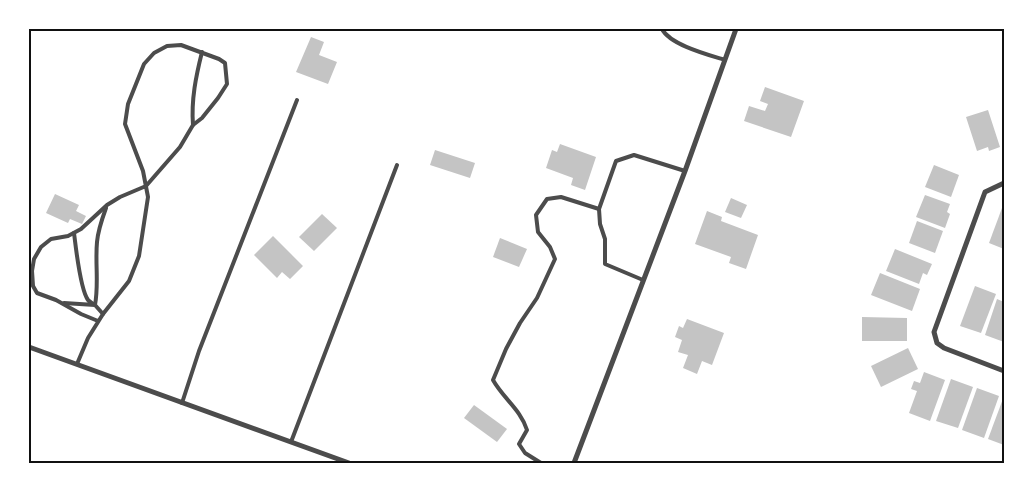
<svg xmlns="http://www.w3.org/2000/svg" width="1033" height="492" font-family="'DM Sans',sans-serif">
	<style>
		.building { fill: #c4c4c4 }
		.lines { fill: none; stroke-linecap: round; stroke-linejoin: round }
		.service { stroke: #4c4c4c; stroke-width: 4 }
		.minor { stroke: #4c4c4c; stroke-width: 5 }
		.neatline { fill: none; stroke: #111; stroke-width: 2 }
	</style>
	<rect width="100%" height="100%" fill="#fff"/>
	<g class="building">
		<polygon points="311,37 324,42 319,55 337,62 328,84 296,72"/>
		<polygon points="765,87 804,101 791,137 744,121 749,106 765,111 768,104 760,101"/>
		<polygon points="988,110 1000,147 989,151 988,147 977,151 966,117"/>
		<polygon points="560,144 596,157 585,190 571,185 573,178 546,168 552,150 557,152"/>
		<polygon points="435,150 475,163 470,178 430,165"/>
		<polygon points="934,165 959,175 951,197 925,187"/>
		<polygon points="55,194 79,205 76,211 86,216 82,224 70,219 68,223 46,213"/>
		<polygon points="925,195 950,204 947,212 950,214 945,228 916,217"/>
		<polygon points="731,198 747,205 741,218 725,212"/>
		<polygon points="1002,208 1004,209 1004,249 989,243"/>
		<polygon points="707,211 722,217 721,221 758,235 746,269 729,263 731,257 695,244"/>
		<polygon points="322,214 337,228 314,251 299,237"/>
		<polygon points="917,221 943,231 935,253 909,243"/>
		<polygon points="273,236 303,266 290,279 282,272 277,278 254,255"/>
		<polygon points="500,238 527,249 519,267 493,257"/>
		<polygon points="895,249 932,264 927,275 923,273 919,284 886,271"/>
		<polygon points="880,273 920,289 912,311 871,295"/>
		<polygon points="975,286 996,294 981,333 960,326"/>
		<polygon points="997,299 1004,302 1004,342 985,335"/>
		<polygon points="862,317 907,318 907,341 862,341"/>
		<polygon points="687,319 724,333 712,365 702,361 697,374 683,368 688,355 678,352 682,340 675,337 679,326 683,328"/>
		<polygon points="908,348 918,369 881,387 871,366"/>
		<polygon points="924,372 945,380 930,421 909,413 917,391 911,389 914,381 920,383"/>
		<polygon points="951,379 973,387 958,428 936,421"/>
		<polygon points="977,388 999,396 984,438 962,430"/>
		<polygon points="1004,396 1004,445 988,439"/>
		<polygon points="474,405 507,429 497,442 464,418"/>
	</g>
	<g class="lines">
		<g class="service">
			<path d="M662,29C670,45 709,55 725,60"/>
			<path d="M193,125C191,100 196,76 202,52"/>
			<polyline points="643,280 605,264 605,239 600,224 599,209 616,161 634,155 685,171"/>
			<path d="M64,303L95,305C92,303 90,302 88,300C80,289 76,248 74,233"/>
			<path d="M103,314L95,305C99,284 95,263 97,242C98,230 102,219 106,208"/>
			<polyline points="77,364 88,338 103,314 129,281 139,256 148,197 143,171 125,124 128,104 144,64 154,53 167,46 181,45 219,59 225,63 227,84 218,98 202,118 193,125 180,147 146,186 120,197 107,205 81,229 68,236 51,239 41,247 34,259 32,271 33,286 37,293 56,300 81,314 98,321"/>
			<polyline points="182,403 199,351 297,100"/>
			<polyline points="291,442 397,165"/>
			<path d="M541,463L525,453L519,444L527,430C521,410 503,398 493,380L506,349L520,323L537,298L555,259L550,247L538,232L536,215L547,199L561,197L599,209"/>
		</g>
		<g class="minor">
			<polyline points="1004,183 985,192 934,332 937,343 944,348 1004,371"/>
			<polyline points="29,347 349,463"/>
			<polyline points="574,463 685,171 736,29"/>
		</g>
	</g>
	<rect width="1033" height="492" fill="none" stroke="#ffffff" stroke-width="60"/>
	<rect x="30" y="30" width="973" height="432" class="neatline"/>
</svg>
